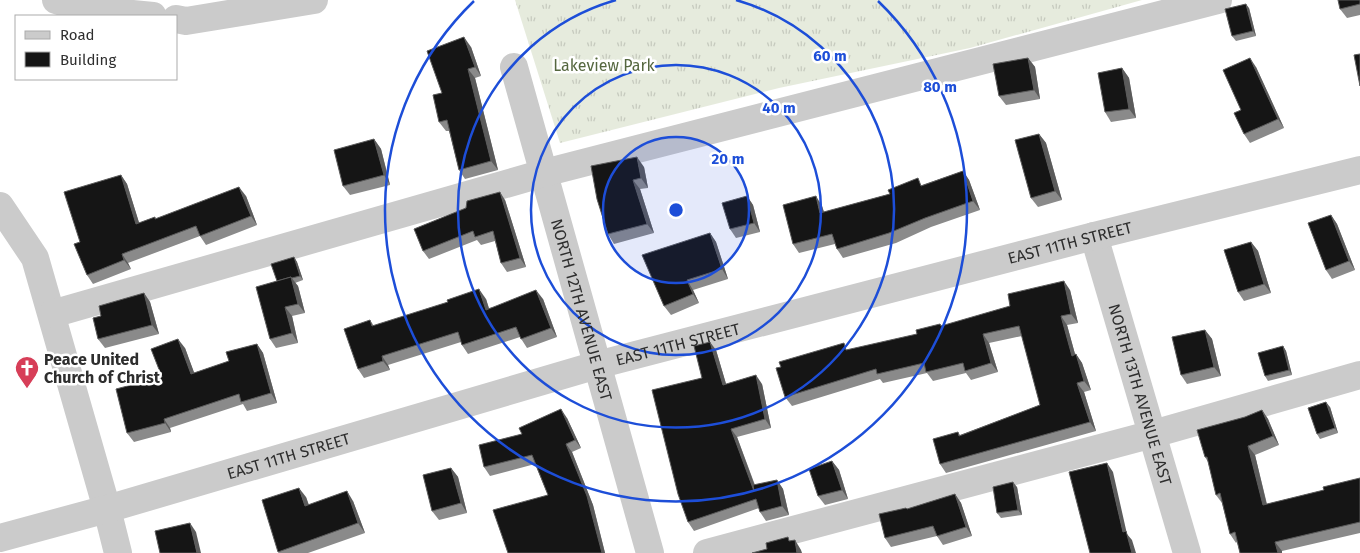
<svg xmlns="http://www.w3.org/2000/svg" width="1360" height="553" font-family="'Fira Sans',sans-serif">
	<style>
		.grass { fill: url(#grass-tufts) }
		.lines { fill: none; stroke-linecap: round; stroke-linejoin: round }
		.minor { stroke: #cbcbcb; stroke-width: 28 }
		.wall { fill: #8a8a8a }
		.shaded-wall { fill: #5b5b5b }
		.building { fill: #151515; stroke: #5b5b5b }
		.ring { fill: none; stroke: #1d4ed8; stroke-width: 2.5 }
		.labels { text-anchor: middle; stroke-width: 5; stroke-linejoin: round; paint-order: stroke }
		.park-label { font-size: 16px; fill: #55673f; stroke: #fff }
		.street-label { font-size: 16px; fill: #2e2e2e; stroke: #fff }
		.poi-label { font-size: 16px; font-weight: bold; fill: #2e2e2e; stroke: #fff; text-anchor: start }
		.centre { fill: #1d4ed8; stroke: #fff; stroke-width: 2.5 }
		.ring-label { font-size: 15px; text-anchor: middle; font-weight: bold; fill: #1d4ed8; stroke: #fff; stroke-width: 5; stroke-linejoin: round; paint-order: stroke }
	</style>
	<defs>
		<pattern id="grass-tufts" width="24" height="20" patternUnits="userSpaceOnUse" patternTransform="scale(1.25)"><rect width="24" height="20" fill="#e6ebdd"/><path d="M3 7l-1-3M5 7V3M7 7l1-3M15 17l-1-3M17 17v-4M19 17l1-3" fill="none" stroke="#c6cabe"/></pattern>
	</defs>
	<rect width="100%" height="100%" fill="#fff"/>
	<polygon class="grass" points="515,0 1142,0 970,48 779,88 560,143"/>
	<g class="lines">
		<g class="minor">
			<polyline points="56,0 83,9 153,16"/>
			<polyline points="176,19 186,21 314,0"/>
			<path id="s1" d="M514,67L650,553"/>
			<polyline points="0,206 35,258 107,509 118,553"/>
			<path id="s2" d="M1094,236L1187,553"/>
			<polyline points="52,314 544,173 1218,0"/>
			<path id="s3" d="M0,538L107,509L597,365L1094,236L1360,170"/>
			<polyline points="707,553 1153,434 1360,375"/>
		</g>
	</g>
	<g class="wall">
		<polygon points="1360,0 1360,15 1347,18 1340,9"/>
		<polygon points="1249,8 1256,36 1236,41 1232,36"/>
		<polygon points="471,47 481,76 475,78 498,170 465,179 459,170 449,131 446,131 439,122 442,93"/>
		<polygon points="1028,58 1035,67 1040,99 1006,105 999,96"/>
		<polygon points="1256,67 1284,128 1250,143 1244,134 1241,110"/>
		<polygon points="1122,68 1129,78 1136,118 1111,122 1105,112"/>
		<polygon points="1039,134 1046,143 1062,200 1038,207 1031,198"/>
		<polygon points="374,139 381,149 390,185 350,195 343,186"/>
		<polygon points="644,167 648,188 640,189 654,233 614,244 608,234 597,199"/>
		<polygon points="963,171 969,180 980,210 931,227 896,243 843,258 837,249 835,244 799,253 793,244 822,206 824,212 922,185"/>
		<polygon points="121,175 127,184 139,223 155,217 156,219 246,196 257,225 206,245 200,236 128,263 131,269 93,284 87,275 80,242"/>
		<polygon points="747,196 753,205 760,232 736,238 730,229"/>
		<polygon points="505,200 526,267 507,272 501,263 495,241 481,245 477,240 429,259 423,251"/>
		<polygon points="1331,215 1337,224 1355,270 1332,279 1326,270"/>
		<polygon points="710,233 716,242 728,279 693,290 699,303 671,315 664,306"/>
		<polygon points="1251,242 1258,251 1271,293 1244,301 1238,292"/>
		<polygon points="294,257 297,262 303,280 295,283 298,286 305,313 292,316 298,343 276,348 270,339 277,281"/>
		<polygon points="1070,290 1078,323 1067,325 1075,354 1076,354 1082,363 1091,390 1084,392 1096,431 946,473 940,464 958,432 960,435 1040,405 1022,336 989,343 998,372 971,380 966,373 933,381 927,373 883,383 880,379 792,406 785,397 917,334 940,324 942,326"/>
		<polygon points="144,293 150,302 159,334 105,348 98,339 101,316"/>
		<polygon points="486,299 489,308 543,299 557,337 527,348 520,337 468,354 462,345 461,342 388,365 390,370 364,378 358,369 370,320 374,326"/>
		<polygon points="1205,330 1212,339 1221,376 1187,384 1181,375"/>
		<polygon points="257,344 263,353 277,403 247,411 243,404 170,428 171,432 134,442 127,433 162,377 185,348 194,373 229,361"/>
		<polygon points="1283,346 1286,351 1292,375 1268,381 1265,376"/>
		<polygon points="716,350 726,384 762,384 771,428 737,437 755,485 777,480 783,489 789,515 766,521 760,512 759,508 694,531 688,522 702,378"/>
		<polygon points="1330,407 1338,433 1320,439 1317,434"/>
		<polygon points="1262,410 1268,419 1279,445 1255,455 1267,504 1324,490 1360,478 1360,533 1282,551 1282,553 1240,553 1237,542 1236,543 1230,534 1222,503 1216,495 1208,462 1205,457 1245,417"/>
		<polygon points="567,418 581,448 572,452 593,505 605,553 508,553 548,495 535,464 490,476 484,467 522,434"/>
		<polygon points="832,461 839,470 848,499 825,505 818,496"/>
		<polygon points="451,468 458,477 467,513 439,520 432,511"/>
		<polygon points="1017,487 1022,515 1001,518 997,513"/>
		<polygon points="955,494 961,503 972,536 943,545 937,536 891,547 885,538 906,508 907,509"/>
		<polygon points="306,497 309,505 353,501 365,533 308,553 279,553 278,552"/>
	</g>
	<g class="shaded-wall">
		<polygon points="1246,4 1249,8 1256,36 1253,31"/>
		<polygon points="464,37 471,47 481,76 475,67"/>
		<polygon points="1028,58 1035,67 1040,99 1034,90"/>
		<polygon points="1250,58 1256,67 1284,128 1278,119"/>
		<polygon points="1122,68 1129,78 1136,118 1129,109"/>
		<polygon points="468,69 475,78 498,170 491,161"/>
		<polygon points="1039,134 1046,143 1062,200 1055,191"/>
		<polygon points="374,139 381,149 390,185 384,175"/>
		<polygon points="637,157 644,167 648,188 641,178"/>
		<polygon points="963,171 969,180 980,210 973,201"/>
		<polygon points="121,175 127,184 142,232 136,224"/>
		<polygon points="633,180 640,189 654,233 647,224"/>
		<polygon points="239,187 246,196 257,225 251,216"/>
		<polygon points="500,192 505,200 526,267 520,258"/>
		<polygon points="747,196 753,205 760,232 754,223"/>
		<polygon points="816,196 822,206 827,222 820,213"/>
		<polygon points="1331,215 1337,224 1355,270 1349,261"/>
		<polygon points="710,233 716,242 728,279 722,269"/>
		<polygon points="1251,242 1258,251 1271,293 1264,284"/>
		<polygon points="122,254 128,263 131,269 124,260"/>
		<polygon points="294,257 297,262 303,280 300,276"/>
		<polygon points="291,277 298,286 305,313 298,304"/>
		<polygon points="687,280 693,290 699,303 693,294"/>
		<polygon points="1064,281 1070,290 1078,323 1071,314"/>
		<polygon points="479,289 486,299 492,319 486,310"/>
		<polygon points="536,290 543,299 557,337 551,328"/>
		<polygon points="144,293 150,302 159,334 152,325"/>
		<polygon points="285,307 292,316 298,343 292,333"/>
		<polygon points="1061,316 1067,325 1078,365 1072,356"/>
		<polygon points="1205,330 1212,339 1221,376 1214,367"/>
		<polygon points="983,334 989,343 998,372 991,363"/>
		<polygon points="178,339 185,348 198,383 191,374"/>
		<polygon points="710,342 716,350 729,394 723,385"/>
		<polygon points="257,344 263,353 277,403 271,393"/>
		<polygon points="1283,346 1286,351 1292,375 1289,370"/>
		<polygon points="1076,354 1082,363 1091,390 1084,381"/>
		<polygon points="382,356 388,365 390,370 383,361"/>
		<polygon points="756,375 762,384 771,428 765,419"/>
		<polygon points="1077,383 1084,392 1096,431 1090,422"/>
		<polygon points="1326,402 1330,407 1338,433 1335,428"/>
		<polygon points="561,409 567,418 581,448 575,440"/>
		<polygon points="1262,410 1268,419 1279,445 1273,436"/>
		<polygon points="164,419 170,428 171,432 165,423"/>
		<polygon points="731,429 737,437 760,500 754,491"/>
		<polygon points="566,444 572,452 593,505 605,553 602,553"/>
		<polygon points="1248,446 1255,455 1269,514 1263,505"/>
		<polygon points="832,461 839,470 848,499 842,490"/>
		<polygon points="1107,463 1113,472 1127,534 1132,540 1136,553 1132,553 1123,532"/>
		<polygon points="451,468 458,477 467,513 461,503"/>
		<polygon points="777,480 783,489 789,515 782,506"/>
		<polygon points="1013,482 1017,487 1022,515 1018,510"/>
		<polygon points="299,488 306,497 312,515 305,506"/>
		<polygon points="347,491 353,501 365,533 358,523"/>
		<polygon points="955,494 961,503 972,536 966,527"/>
		<polygon points="190,523 196,532 201,553 197,553"/>
		<polygon points="795,540 801,550 802,553 797,553"/>
		<polygon points="1275,542 1282,551 1282,553 1278,553"/>
	</g>
	<g class="building">
		<polygon points="1338,0 1360,0 1360,4 1340,9"/>
		<polygon points="1246,4 1253,31 1232,36 1225,9"/>
		<polygon points="464,37 475,67 468,69 491,161 459,170 447,120 439,122 433,95 442,93 427,51"/>
		<polygon points="1360,54 1360,86 1354,55"/>
		<polygon points="1028,58 1034,90 999,96 993,64"/>
		<polygon points="1250,58 1278,119 1244,134 1234,113 1241,110 1223,70"/>
		<polygon points="1122,68 1129,109 1105,112 1098,73"/>
		<polygon points="1039,134 1055,191 1031,198 1015,140"/>
		<polygon points="374,139 384,175 343,186 334,150"/>
		<polygon points="637,157 641,178 633,180 647,224 608,234 597,199 591,166"/>
		<polygon points="963,171 973,201 925,218 889,233 837,249 832,234 793,244 783,205 816,196 820,213 890,194 888,190 918,178 921,186"/>
		<polygon points="121,175 136,224 155,217 155,219 239,187 251,216 200,236 196,226 122,254 124,260 87,275 74,244 80,242 64,192"/>
		<polygon points="500,192 520,258 501,263 493,231 475,237 473,231 423,251 414,229 466,208 467,201"/>
		<polygon points="747,196 754,223 730,229 722,203"/>
		<polygon points="1331,215 1349,261 1326,270 1308,223"/>
		<polygon points="710,233 722,269 687,280 693,294 664,306 642,255"/>
		<polygon points="1251,242 1264,284 1238,292 1224,250"/>
		<polygon points="294,257 300,276 292,278 291,277 277,281 271,264"/>
		<polygon points="291,277 298,304 285,307 292,333 270,339 256,287"/>
		<polygon points="1064,281 1071,314 1061,316 1072,356 1076,354 1084,381 1077,383 1090,422 940,464 933,439 958,432 959,436 1040,405 1019,326 983,334 991,363 965,371 963,363 926,372 924,363 877,374 876,369 785,397 776,368 781,367 779,362 844,343 846,350 917,334 916,330 940,324 941,326 1010,306 1008,294"/>
		<polygon points="479,289 486,310 536,290 551,328 521,339 516,327 462,345 458,332 382,356 383,361 358,369 344,329 370,320 372,326 448,302 447,300"/>
		<polygon points="144,293 152,325 98,339 93,318 101,316 99,306"/>
		<polygon points="1205,330 1214,367 1181,375 1172,337"/>
		<polygon points="178,339 191,374 229,361 226,352 257,344 271,393 241,402 239,394 164,419 165,423 127,433 116,389 162,377 151,349"/>
		<polygon points="710,342 723,385 756,375 765,419 731,429 754,491 753,485 777,480 782,506 760,512 756,499 688,522 678,494 652,390 702,378 694,346"/>
		<polygon points="1283,346 1289,370 1265,376 1258,353"/>
		<polygon points="1326,402 1335,428 1317,434 1308,408"/>
		<polygon points="561,409 575,440 566,444 587,496 602,553 508,553 493,510 548,495 532,455 484,467 479,445 522,434 519,428"/>
		<polygon points="1262,410 1273,436 1248,446 1263,505 1324,490 1323,487 1360,478 1360,522 1275,542 1278,553 1240,553 1235,532 1230,534 1220,493 1216,495 1207,457 1205,457 1197,430 1245,417"/>
		<polygon points="832,461 842,490 818,496 809,469"/>
		<polygon points="1107,463 1123,532 1126,531 1132,553 1090,553 1069,472"/>
		<polygon points="451,468 461,503 432,511 423,475"/>
		<polygon points="1013,482 1018,510 997,513 993,487"/>
		<polygon points="299,488 305,506 347,491 358,523 278,552 262,500"/>
		<polygon points="955,494 966,527 937,536 933,526 885,538 879,514 906,508 907,509"/>
		<polygon points="190,523 197,553 160,553 155,531"/>
		<polygon points="788,537 789,541 795,540 797,553 752,553 767,549 766,543"/>
	</g>
	<circle cx="676" cy="210" r="73" fill="#1d4ed8" fill-opacity=".12"/>
	<g class="ring">
		<circle cx="676" cy="210" r="73"/>
		<circle cx="676" cy="210" r="145"/>
		<path d="M736 0A218 218 0 1 1 616 0"/>
		<path d="M878 1A291 291 0 1 1 474 1"/>
	</g>
	<defs>
		<g id="church-pin" transform="scale(1.25)"><path d="M0 17L-7.5 6A9.5 9.5 0 1 1 7.5 6Z" fill="#d73e58" stroke="#fff"/><path d="M-1.2-6h2.4v3.5h3.3v2.4h-3.3V6h-2.4V-.1h-3.3v-2.4h3.3Z" fill="#fff"/></g>
	</defs>
	<g fill-rule="evenodd">
		<use href="#church-pin" x="27" y="368"/>
	</g>
	<g class="labels">
		<g class="park-label">
			<text x="604" y="71">Lakeview Park</text>
		</g>
		<g class="street-label">
			<text dy="6" stroke="none"><textPath href="#s3" startOffset="1110">EAST 11TH STREET</textPath></text>
			<text dy="6" stroke="none"><textPath href="#s1" startOffset="252">NORTH 12TH AVENUE EAST</textPath></text>
			<text dy="6" stroke="none"><textPath href="#s3" startOffset="705">EAST 11TH STREET</textPath></text>
			<text dy="6" stroke="none"><textPath href="#s2" startOffset="165">NORTH 13TH AVENUE EAST</textPath></text>
			<text dy="6" stroke="none"><textPath href="#s3" startOffset="300">EAST 11TH STREET</textPath></text>
		</g>
		<g class="poi-label">
			<text x="44" y="365">Peace United<tspan x="44" dy="18">Church of Christ</tspan></text>
		</g>
	</g>
	<circle cx="676" cy="210" r="8" class="centre"/>
	<g class="ring-label">
		<text x="830" y="61">60 m</text>
		<text x="940" y="92">80 m</text>
		<text x="779" y="113">40 m</text>
		<text x="728" y="164">20 m</text>
	</g>
	<rect x="15" y="15" width="162" height="65" fill="#ffffff" stroke="#ababab"/>
	<rect x="25" y="31" width="25" height="8" fill="#cbcbcb" stroke="#ababab"/>
	<text x="60" y="40" font-size="15" fill="#2e2e2e">Road</text>
	<rect x="25" y="52" width="25" height="15" fill="#151515" stroke="#ababab"/>
	<text x="60" y="65" font-size="15" fill="#2e2e2e">Building</text>
</svg>
